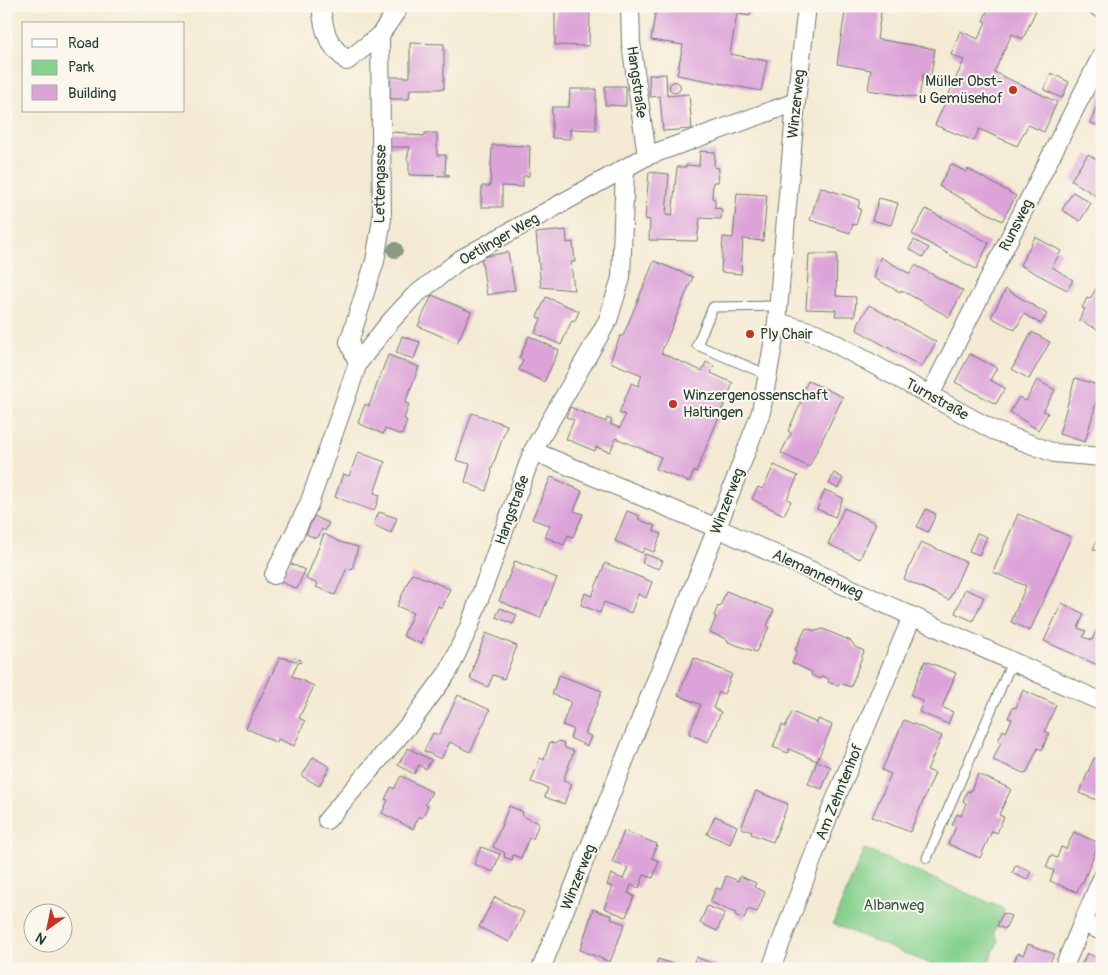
<svg xmlns="http://www.w3.org/2000/svg" width="1108" height="975" font-family="Pangolin,sans-serif">
	<style>
		.green { fill: #87d18e; stroke: #538761 }
		.building { fill: #dca3d9 }
		.lines { fill: none; stroke-linecap: round; stroke-linejoin: round }
		.lane-casing { stroke: #6a7a6c; stroke-width: 11 }
		.street-casing { stroke: #6a7a6c; stroke-width: 20 }
		.lane { stroke: #fff; stroke-width: 9 }
		.street { stroke: #fff; stroke-width: 18 }
		.tree { fill: #8a9b85 }
		.poi-dot { fill: #c8321e; stroke: #fbf7ec; stroke-width: 2 }
		.labels { text-anchor: middle; stroke-width: 4; stroke-linejoin: round; paint-order: stroke }
		.poi-label { font-size: 15px; fill: #1f3d34; stroke: #fbf7ec; text-anchor: start }
		.street-label { font-size: 15px; fill: #1f3d34; stroke: #fbf7ec }
		.park-label { font-size: 15px; fill: #345b46; stroke: #fbf7ec }
	</style>
	<rect width="100%" height="100%" fill="#fbf7ec"/>
	<filter id="ink" filterUnits="userSpaceOnUse"><feTurbulence type="fractalNoise" baseFrequency=".02" numOctaves="2"/><feDisplacementMap in="SourceGraphic" scale="10" xChannelSelector="R" yChannelSelector="G"/><feConvolveMatrix kernelMatrix="1 2 1 2 8 2 1 2 1" color-interpolation-filters="sRGB"/></filter>
	<filter id="wash" filterUnits="userSpaceOnUse"><feTurbulence type="fractalNoise" baseFrequency=".0096" numOctaves="4" result="noise"/><feDisplacementMap in="SourceGraphic" scale="20" xChannelSelector="R" yChannelSelector="G"/><feGaussianBlur stdDeviation="1.12" result="paint"/><feColorMatrix in="noise" values="0 0 0 0 0 0 0 0 0 0 0 0 0 0 0 0 0 1.4 0 .05"/><feComposite in="paint" operator="in"/></filter>
	<g filter="url(#wash)">
		<rect width="100%" height="100%" fill="#f4ead3"/>
		<polygon class="green" points="864,849 1004,909 994,932 998,941 986,969 943,969 833,924"/>
		<g id="blocks">
			<g class="building">
				<polygon points="555,6 590,6 589,46 555,45"/>
				<polygon points="665,6 751,6 750,16 737,14 730,54 767,61 761,91 677,75 683,45 651,40 656,8 665,12"/>
				<polygon points="846,6 882,6 877,39 935,49 931,75 923,74 919,98 868,90 871,70 837,64"/>
				<polygon points="989,6 1028,6 1036,10 1023,39 1012,34 994,72 1057,102 1044,132 1028,125 1017,146 979,129 974,141 935,125 964,60 951,55 960,31 978,39 986,22 983,21"/>
				<polygon points="410,43 444,44 444,89 410,89 409,99 390,99 390,77 410,77"/>
				<polygon points="1051,73 1069,82 1062,98 1044,90"/>
				<polygon points="666,74 667,96 689,94 692,129 663,131 660,96 650,97 649,75"/>
				<circle cx="675" cy="87" r="5.5"/>
				<polygon points="605,86 626,86 626,106 605,105"/>
				<polygon points="570,89 596,89 596,130 570,129 570,139 552,138 552,107 569,107"/>
				<polygon points="1101,92 1102,92 1102,127 1091,123"/>
				<polygon points="390,132 407,133 410,135 425,136 425,133 437,133 437,155 446,155 445,174 450,175 450,176 409,175 409,162 407,159 410,147 389,147"/>
				<polygon points="492,145 530,146 529,176 523,176 523,187 502,186 502,207 481,207 482,186 490,186"/>
				<polygon points="700,151 715,152 714,167 719,168 718,182 713,182 712,198 715,199 715,208 722,209 721,219 700,218 697,241 649,240 650,220 645,219 649,172 669,174 666,215 672,216 677,167 686,167 686,165 699,166"/>
				<polygon points="1088,154 1102,163 1101,199 1071,180"/>
				<polygon points="951,164 966,172 968,169 1016,196 1002,221 939,186"/>
				<polygon points="820,187 860,200 858,208 861,209 856,225 853,224 850,233 810,220"/>
				<polygon points="1073,192 1091,203 1080,221 1062,210"/>
				<polygon points="737,193 767,195 763,241 743,239 741,274 721,272 723,237 733,238"/>
				<polygon points="879,198 898,203 891,225 872,220"/>
				<polygon points="926,209 989,243 976,269 912,234"/>
				<polygon points="566,230 567,243 573,242 575,262 571,262 574,290 541,287 536,233"/>
				<polygon points="1035,237 1061,251 1052,267 1073,280 1067,290 1020,265"/>
				<polygon points="914,240 929,248 923,257 909,249"/>
				<polygon points="508,252 515,290 487,295 481,257"/>
				<polygon points="809,254 837,254 836,296 856,297 855,316 835,316 836,310 806,309"/>
				<polygon points="880,257 910,274 915,265 963,291 949,317 901,290 900,292 874,278"/>
				<polygon points="654,261 693,277 661,353 702,371 706,362 714,366 711,373 733,383 696,472 694,471 689,482 656,469 661,457 616,438 610,452 596,447 595,451 566,439 574,420 566,417 570,407 606,422 607,418 612,420 610,424 620,428 625,415 619,413 631,384 631,383 638,386 642,375 610,362 620,336 623,336"/>
				<polygon points="1102,286 1102,332 1079,320 1085,309 1082,308 1087,298 1090,299 1097,287 1100,288"/>
				<polygon points="1006,289 1047,314 1041,324 1024,314 1015,330 991,317"/>
				<polygon points="432,295 471,312 457,343 418,326"/>
				<polygon points="546,297 579,311 575,321 572,320 561,345 535,333 541,319 537,317"/>
				<polygon points="869,305 936,342 922,367 857,330 859,322"/>
				<polygon points="1032,332 1050,342 1029,379 1012,369"/>
				<polygon points="402,336 420,342 414,359 396,353"/>
				<polygon points="529,336 559,350 544,382 519,370 523,360 519,358"/>
				<polygon points="970,354 997,368 990,380 1005,388 996,404 955,382"/>
				<polygon points="388,355 419,367 405,403 409,404 404,419 407,420 402,435 385,429 383,434 358,423 365,404 369,406"/>
				<polygon points="1075,378 1101,386 1085,442 1059,434"/>
				<polygon points="1037,380 1055,390 1043,411 1048,413 1038,430 1010,412 1019,397 1026,401"/>
				<polygon points="808,381 843,397 809,467 781,453 791,433 788,431 801,403 798,401"/>
				<polygon points="472,413 507,425 491,471 492,472 486,491 465,482 470,464 456,460"/>
				<polygon points="358,452 385,462 374,493 380,495 374,511 335,497 343,474 349,476"/>
				<polygon points="774,465 798,476 787,499 791,501 784,515 752,499 758,487 763,489"/>
				<polygon points="834,473 843,478 838,488 829,484"/>
				<polygon points="551,477 582,491 574,511 583,514 573,537 568,535 564,545 545,537 550,526 532,519"/>
				<polygon points="825,490 843,498 835,517 817,509"/>
				<polygon points="844,508 876,523 860,559 828,544"/>
				<polygon points="926,509 936,514 928,532 917,527"/>
				<polygon points="627,511 640,516 638,519 655,526 654,531 661,534 654,552 644,548 642,553 615,541"/>
				<polygon points="379,512 397,518 391,533 373,525"/>
				<polygon points="1018,514 1071,537 1030,631 1011,622 1026,586 993,572"/>
				<polygon points="314,516 329,523 325,531 322,529 318,537 315,538 306,534"/>
				<polygon points="1102,529 1102,552 1093,549"/>
				<polygon points="977,533 987,537 979,555 969,551"/>
				<polygon points="324,534 340,542 358,547 352,570 347,568 335,595 316,587 318,584 306,579"/>
				<polygon points="921,542 966,562 949,600 904,579"/>
				<polygon points="645,554 663,561 659,569 642,563"/>
				<polygon points="515,561 557,578 540,618 499,601"/>
				<polygon points="289,563 305,570 297,589 279,581"/>
				<polygon points="605,563 652,582 646,598 638,594 631,613 604,602 600,613 581,605 585,593 592,596"/>
				<polygon points="412,573 450,589 442,608 438,606 421,644 403,636 413,613 397,606"/>
				<polygon points="965,589 984,597 973,621 955,613"/>
				<polygon points="726,591 774,610 767,626 769,627 756,652 728,642 728,640 710,632 716,617 714,616 718,606 720,607"/>
				<polygon points="1062,603 1084,614 1078,628 1086,631 1083,637 1092,640 1099,625 1102,627 1102,667 1044,641"/>
				<polygon points="500,608 517,615 513,624 496,617"/>
				<polygon points="806,628 815,631 823,629 851,641 855,647 864,651 851,687 839,683 838,686 828,682 829,679 822,676 820,679 811,675 812,672 792,663 797,651 795,650"/>
				<polygon points="486,633 517,646 504,679 493,675 488,687 470,679 474,667 473,667"/>
				<polygon points="280,657 296,661 300,659 301,662 298,663 292,676 314,686 299,718 305,721 294,746 278,739 277,743 246,728"/>
				<polygon points="694,658 732,674 724,694 719,692 713,708 721,712 708,742 689,734 701,705 678,695"/>
				<polygon points="925,661 956,673 942,707 953,712 948,724 919,712 923,701 911,695"/>
				<polygon points="559,675 602,691 585,734 591,736 587,746 570,738 573,729 562,725 571,702 552,694"/>
				<polygon points="1023,690 1056,705 1045,731 1049,733 1042,750 1038,748 1026,774 993,760 1001,742 998,741 1003,730 1006,732 1012,719 1008,718 1013,707 1016,708"/>
				<polygon points="458,695 490,710 470,752 450,742 441,759 424,751 433,733 439,735"/>
				<polygon points="792,712 817,723 818,719 832,725 817,761 789,749 788,753 773,747 782,725 785,727"/>
				<polygon points="904,720 942,736 927,770 935,773 910,832 872,817 891,774 882,770"/>
				<polygon points="559,741 564,743 565,748 574,751 563,781 572,784 564,804 545,797 548,788 531,782 540,758 544,760 550,742 555,744"/>
				<polygon points="408,748 431,760 426,769 419,765 414,774 398,765"/>
				<polygon points="313,757 330,767 319,786 302,776"/>
				<polygon points="1094,758 1102,761 1102,802 1079,793"/>
				<polygon points="817,761 831,767 822,789 808,784"/>
				<polygon points="978,774 1011,789 999,815 1004,817 997,833 992,831 980,858 948,844 956,827 952,825 957,814 961,816 966,803 963,801 967,791 970,792"/>
				<polygon points="401,776 432,792 425,804 428,806 422,818 419,816 413,829 382,813 388,800 385,799 391,787 394,789"/>
				<polygon points="756,791 788,804 773,842 751,834 752,832 741,828"/>
				<polygon points="509,806 523,812 522,816 539,823 533,839 529,838 521,858 513,855 512,860 504,857 505,853 493,847"/>
				<polygon points="715,816 737,826 730,844 707,834"/>
				<polygon points="624,831 657,844 652,858 659,861 653,878 644,875 639,888 631,885 628,893 634,896 626,917 604,908 613,887 607,885 611,874 623,879 628,868 612,862"/>
				<polygon points="1074,832 1099,843 1083,882 1081,882 1077,892 1050,881 1054,871 1046,867 1051,855 1057,858 1061,847 1066,849"/>
				<polygon points="481,847 500,854 493,872 474,864"/>
				<polygon points="1016,865 1031,871 1027,880 1012,873"/>
				<polygon points="726,876 738,881 740,876 756,883 754,887 765,892 757,912 748,909 744,919 735,915 736,913 710,902 716,888 721,890"/>
				<polygon points="495,897 524,912 509,942 479,927"/>
				<polygon points="707,906 725,913 717,931 700,923"/>
				<polygon points="593,909 612,916 611,919 625,924 610,962 580,950"/>
				<polygon points="1003,913 1011,916 1005,929 997,926"/>
				<polygon points="1028,944 1054,954 1047,969 1017,969 1019,964 1014,962 1018,953 1023,955"/>
				<polygon points="1087,953 1102,960 1102,969 1080,969"/>
				<polygon points="696,957 726,969 691,969"/>
				<polygon points="658,959 676,965 675,969 654,969"/>
			</g>
		</g>
	</g>
	<g filter="url(#ink)">
		<use href="#blocks" fill-opacity="0" stroke="#6a7a6c" stroke-width="1"/>
		<g class="lines">
			<g class="lane-casing">
				<g id="lane">
					<polyline points="768,375 697,345 713,307 779,306"/>
					<polyline points="927,858 1012,662"/>
				</g>
			</g>
			<g class="street-casing">
				<g id="street">
					<path d="M321,6C324,33 327,43 347,61L380,35L400,6"/>
					<polyline points="630,6 631,43 647,156"/>
					<polyline points="1096,6 1102,9"/>
					<polyline points="777,322 816,333 993,430 1054,453 1102,457"/>
					<polyline points="358,363 349,342 375,261 382,219 380,35"/>
					<polyline points="930,395 1102,55"/>
					<polyline points="533,451 717,528 1102,702"/>
					<polyline points="274,575 309,504 358,363 389,323 413,297 461,259 647,156 796,102"/>
					<polyline points="327,820 412,721 448,672 469,627 533,451 608,320 621,278 625,169"/>
					<polyline points="1083,923 1102,931"/>
					<polyline points="541,969 717,528 761,412 777,322 796,102 807,6"/>
					<polyline points="771,969 828,817 912,617"/>
					<polyline points="1063,969 1102,878"/>
				</g>
			</g>
			<use href="#lane" class="lane"/>
			<use href="#street" class="street"/>
		</g>
		<circle class="tree" cx="395" cy="250" r="8"/>
	</g>
	<g class="poi-dot">
		<circle cx="1013" cy="90" r="5"/>
		<circle cx="750" cy="334" r="5"/>
		<circle cx="673" cy="404" r="5"/>
	</g>
	<g class="labels">
		<g class="poi-label">
			<text x="1003" y="86" text-anchor="end">Müller Obst-<tspan x="1003" dy="17">u Gemüsehof</tspan></text>
			<text x="760" y="339">Ply Chair</text>
			<text x="683" y="400">Winzergenossenschaft<tspan x="683" dy="17">Haltingen</tspan></text>
		</g>
		<g class="street-label">
			<text transform="translate(637 82) rotate(82)" y="5">Hangstraße</text>
			<text transform="translate(796 104) rotate(-84)" y="5">Winzerweg</text>
			<text transform="translate(380 184) rotate(-89)" y="5">Lettengasse</text>
			<text transform="translate(1016 225) rotate(-63)" y="5">Runsweg</text>
			<text transform="translate(499 239) rotate(-30)" y="5">Oetlinger Weg</text>
			<text transform="translate(937 399) rotate(29)" y="5">Turnstraße</text>
			<text transform="translate(727 501) rotate(-69)" y="5">Winzerweg</text>
			<text transform="translate(512 510) rotate(-70)" y="5">Hangstraße</text>
			<text transform="translate(818 574) rotate(25)" y="5">Alemannenweg</text>
			<text transform="translate(839 792) rotate(-68)" y="5">Am Zehntenhof</text>
			<text transform="translate(578 877) rotate(-68)" y="5">Winzerweg</text>
		</g>
		<g class="park-label">
			<text x="894" y="910">Albanweg</text>
		</g>
	</g>
	<rect width="1108" height="975" fill="none" stroke="#fbf7ec" stroke-width="25"/>
	<rect x="22" y="22" width="162" height="90" fill="#fbf7ec" stroke="#a3ada2"/>
	<rect x="32" y="39" width="25" height="8" fill="#ffffff" stroke="#a3ada2"/>
	<text x="68" y="48" font-size="15" fill="#1f3d34">Road</text>
	<rect x="32" y="60" width="25" height="15" fill="#87d18e" stroke="#a3ada2"/>
	<text x="68" y="72" font-size="15" fill="#1f3d34">Park</text>
	<rect x="32" y="85" width="25" height="15" fill="#dca3d9" stroke="#a3ada2"/>
	<text x="68" y="98" font-size="15" fill="#1f3d34">Building</text>
	<g transform="translate(48 928) rotate(213)"><circle r="24" fill="#fbf7ec" stroke="#a3ada2"/>
	<path d="M0-4L9 19L0 12L-9 19Z" fill="#c8321e"/>
	<text y="-8" font-size="14" font-weight="bold" text-anchor="middle" fill="#1f3d34">N</text>
	</g>
</svg>
